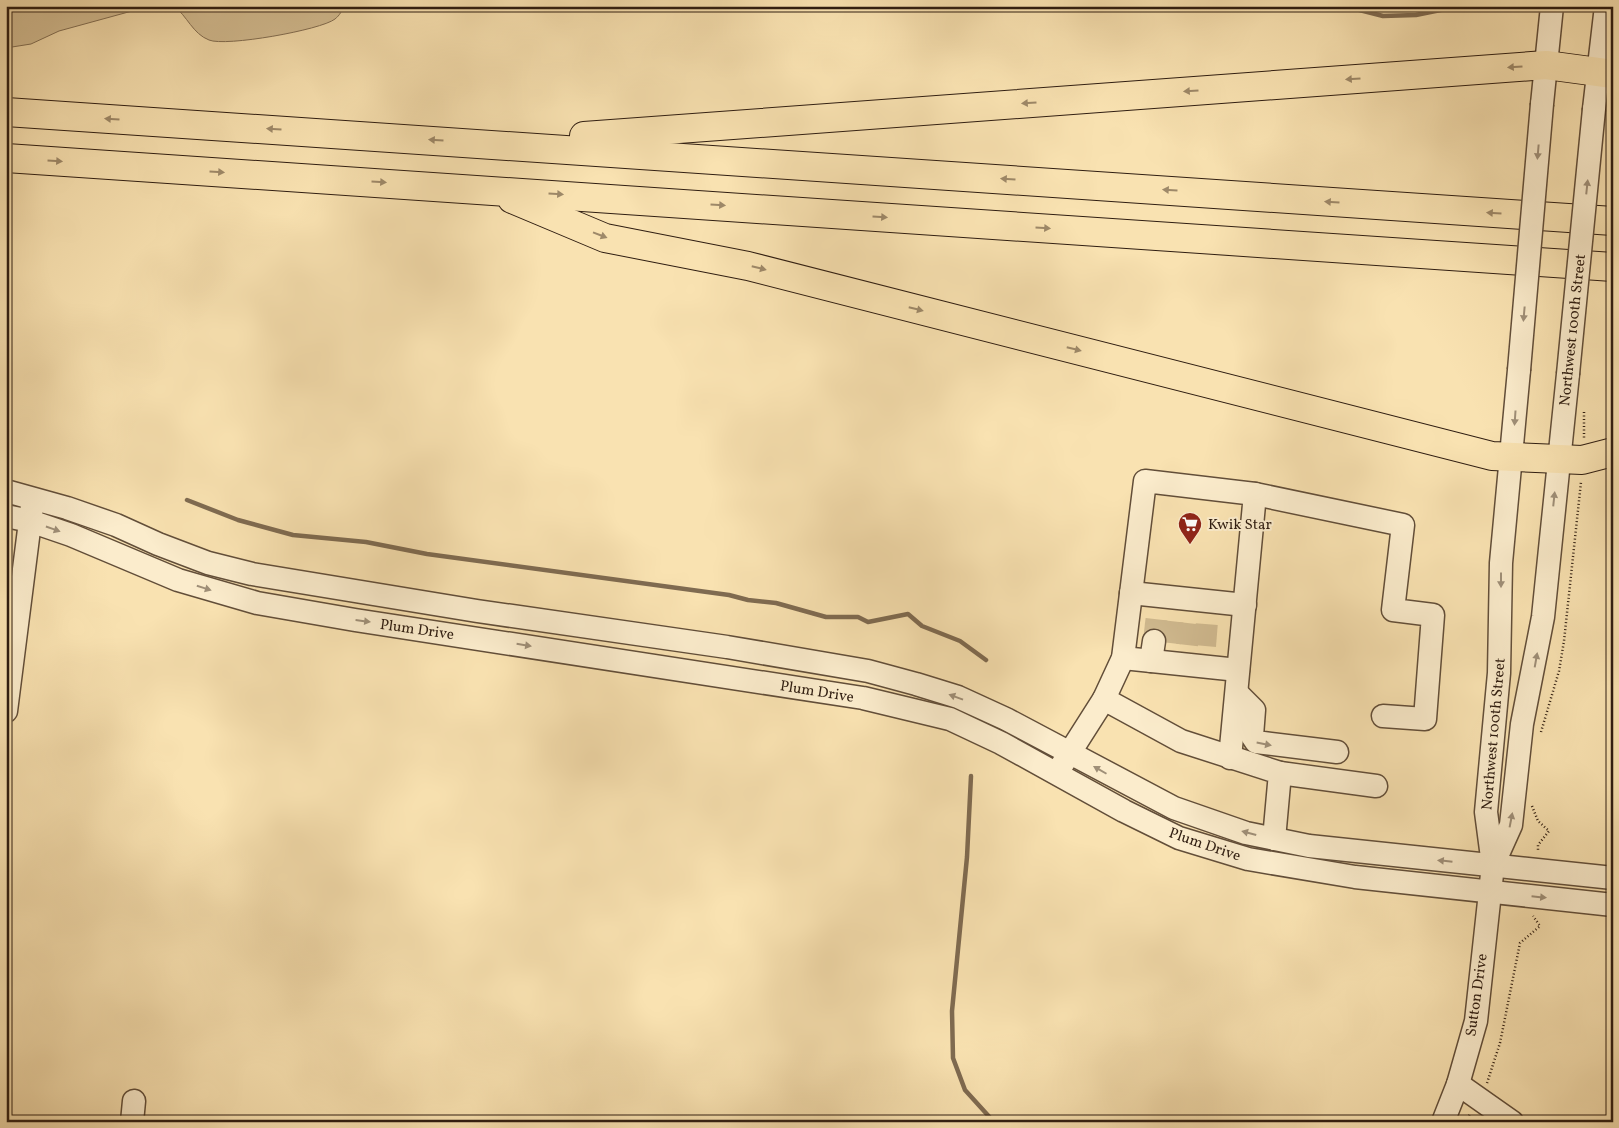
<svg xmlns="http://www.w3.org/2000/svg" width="1619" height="1128" font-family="Vollkorn,serif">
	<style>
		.green { fill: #d7c196; stroke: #836f54 }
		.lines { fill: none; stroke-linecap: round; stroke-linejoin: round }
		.stream { stroke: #7f6b51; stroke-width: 4.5 }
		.minor-tunnel { stroke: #d1bb91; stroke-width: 22; stroke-dasharray: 22 11; stroke-linecap: butt }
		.minor-casing { stroke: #624e39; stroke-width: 25 }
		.highway-casing { stroke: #2f1d11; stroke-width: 30 }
		.path { stroke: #2f1d11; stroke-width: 2.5; stroke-dasharray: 1 2.5; stroke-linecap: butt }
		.minor { stroke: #fbeccc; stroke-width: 22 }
		.highway { stroke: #f9e2b1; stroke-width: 28 }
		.minor-bridge-casing { stroke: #624e39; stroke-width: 25; stroke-linecap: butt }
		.minor-bridge { stroke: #fbeccc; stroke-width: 22 }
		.oneway { fill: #9e8969 }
		.oneway2 { fill: #9f8f78 }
		.labels { text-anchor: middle; stroke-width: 4; stroke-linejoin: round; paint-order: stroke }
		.street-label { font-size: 15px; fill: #2f1d11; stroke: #fbeccc }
		.poi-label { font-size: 15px; fill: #2f1d11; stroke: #fbeccc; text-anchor: start }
	</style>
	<rect width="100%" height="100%" fill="#f9e2b1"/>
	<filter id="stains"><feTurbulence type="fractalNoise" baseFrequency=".004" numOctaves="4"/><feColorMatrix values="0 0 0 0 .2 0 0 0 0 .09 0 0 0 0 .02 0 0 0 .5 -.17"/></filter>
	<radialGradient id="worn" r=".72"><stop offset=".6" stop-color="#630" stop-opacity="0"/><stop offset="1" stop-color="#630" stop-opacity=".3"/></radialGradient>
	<g class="green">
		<polygon points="6,6 141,6 132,11 59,31 31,44 12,47 6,45"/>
		<path d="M174,6H343C342,11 340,15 335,19C321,30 225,47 209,40C193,34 187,16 174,6Z"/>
	</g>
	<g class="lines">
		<g class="stream">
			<polyline points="1344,6 1383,16 1416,15 1460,6"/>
			<polyline points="187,500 238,520 293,535 366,542 427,554 729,595 748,600 776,603 826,617 858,617 868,622 908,614 922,626 960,641 986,660"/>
			<polyline points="971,776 967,857 952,1011 953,1058 965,1090 994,1122"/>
		</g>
		<g class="minor-tunnel">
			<polyline points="1154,641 1157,615"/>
			<polyline points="1170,643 1173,617"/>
			<polyline points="1187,645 1190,619"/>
			<polyline points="1205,646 1207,621"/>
		</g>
		<g class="minor-casing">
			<g id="minor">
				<polyline points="1542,104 1552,6"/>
				<polyline points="1594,109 1606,6"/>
				<polyline points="6,491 67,508 116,525 158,544 208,563 252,574 477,611 727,647 868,671 916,684 958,697 1006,719 1174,808 1246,833 1309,846 1613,878"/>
				<polyline points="1255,494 1403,525 1393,610 1433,615 1425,719 1383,716"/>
				<polyline points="6,516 30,521 71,535 178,580 257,603 355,620 863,698 950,719 1001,743 1124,811 1179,838 1248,859 1355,877 1613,905"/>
				<polyline points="1131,593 1245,605"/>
				<polyline points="1123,658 1238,670"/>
				<polyline points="1151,661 1154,641"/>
				<polyline points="1237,693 1254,710 1252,736 1256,742 1337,752"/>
				<polyline points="1104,699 1123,658 1145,481 1255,494 1230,758"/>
				<polyline points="6,711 32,506"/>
				<polyline points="1062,765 1104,699 1181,741 1280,773 1274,839"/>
				<polyline points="1280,773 1376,786"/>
				<polyline points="1493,865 1511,825 1522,724 1543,617 1568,374"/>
				<polyline points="1458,1084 1512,1122"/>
				<polyline points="132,1122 134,1101"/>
				<polyline points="1443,1122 1458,1084 1476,1021 1493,865 1486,812 1499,673 1501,563 1519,370"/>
			</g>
		</g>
		<g class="highway-casing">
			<g id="highway">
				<polyline points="6,112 1613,221"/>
				<polyline points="584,136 1546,65 1613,74"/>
				<polyline points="6,158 1613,267"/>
				<polyline points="512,199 605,238 748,266 1492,456 1582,460 1613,452"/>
			</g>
		</g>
		<g class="path">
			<polyline points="1584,412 1584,439"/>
			<polyline points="1541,732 1559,671 1564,641 1581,482"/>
			<polyline points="1532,806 1538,821 1549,831 1538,845 1538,852"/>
			<polyline points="1487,1083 1500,1043 1520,943 1540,926 1533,916"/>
			<polyline points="1466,1122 1470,1114"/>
		</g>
		<use href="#minor" class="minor"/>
		<use href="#highway" class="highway"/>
		<g class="minor-bridge-casing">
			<g id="minor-bridge">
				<polyline points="1519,370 1542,104"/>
				<polyline points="1568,374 1594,109"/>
			</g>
		</g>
		<use href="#minor-bridge" class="minor-bridge"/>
	</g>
	<defs><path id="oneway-solid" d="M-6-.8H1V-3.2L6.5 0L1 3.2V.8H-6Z" transform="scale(1.25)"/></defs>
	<g class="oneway">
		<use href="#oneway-solid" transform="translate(1515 67) rotate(176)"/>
		<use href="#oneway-solid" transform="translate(1353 79) rotate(176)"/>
		<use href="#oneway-solid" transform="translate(1191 91) rotate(176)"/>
		<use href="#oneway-solid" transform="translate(1029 103) rotate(176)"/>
		<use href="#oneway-solid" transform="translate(112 119) rotate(-176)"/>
		<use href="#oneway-solid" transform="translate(274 129) rotate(-176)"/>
		<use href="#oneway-solid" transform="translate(436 140) rotate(-176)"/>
		<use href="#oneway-solid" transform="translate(55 161) rotate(4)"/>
		<use href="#oneway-solid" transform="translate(217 172) rotate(4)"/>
		<use href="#oneway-solid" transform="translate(1008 179) rotate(-176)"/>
		<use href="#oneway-solid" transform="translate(379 182) rotate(4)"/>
		<use href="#oneway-solid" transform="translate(1170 190) rotate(-176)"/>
		<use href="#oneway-solid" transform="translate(556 194) rotate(4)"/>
		<use href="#oneway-solid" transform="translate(1332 202) rotate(-176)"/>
		<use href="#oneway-solid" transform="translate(718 205) rotate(4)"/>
		<use href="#oneway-solid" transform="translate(1494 213) rotate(-176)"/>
		<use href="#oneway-solid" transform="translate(880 217) rotate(4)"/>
		<use href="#oneway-solid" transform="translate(1043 228) rotate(4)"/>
		<use href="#oneway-solid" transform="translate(600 235) rotate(21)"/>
		<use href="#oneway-solid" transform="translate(759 268) rotate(14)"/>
		<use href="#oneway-solid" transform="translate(916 309) rotate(14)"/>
		<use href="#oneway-solid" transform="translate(1074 349) rotate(14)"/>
	</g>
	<g class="oneway2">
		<use href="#oneway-solid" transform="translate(1538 152) rotate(95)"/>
		<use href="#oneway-solid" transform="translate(1587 187) rotate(-84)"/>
		<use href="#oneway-solid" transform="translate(1524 314) rotate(95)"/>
		<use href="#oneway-solid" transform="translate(1515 418) rotate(94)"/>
		<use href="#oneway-solid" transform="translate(1554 499) rotate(-84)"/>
		<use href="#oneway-solid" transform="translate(53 529) rotate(19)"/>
		<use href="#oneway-solid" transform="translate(1501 580) rotate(90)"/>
		<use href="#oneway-solid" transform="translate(204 588) rotate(17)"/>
		<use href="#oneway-solid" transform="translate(363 621) rotate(7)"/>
		<use href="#oneway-solid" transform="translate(524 645) rotate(9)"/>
		<use href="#oneway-solid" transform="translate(1536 660) rotate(-80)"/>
		<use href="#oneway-solid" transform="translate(956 697) rotate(-160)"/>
		<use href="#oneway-solid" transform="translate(1264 744) rotate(11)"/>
		<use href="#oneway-solid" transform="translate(1100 770) rotate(-150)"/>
		<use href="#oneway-solid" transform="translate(1511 820) rotate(-79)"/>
		<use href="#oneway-solid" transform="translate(1249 833) rotate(-165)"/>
		<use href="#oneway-solid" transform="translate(1445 861) rotate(-174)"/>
		<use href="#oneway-solid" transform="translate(1539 897) rotate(6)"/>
	</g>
	<defs>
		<g id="supermarket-pin" transform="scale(1.25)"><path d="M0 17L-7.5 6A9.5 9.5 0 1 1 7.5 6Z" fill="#8f2418" stroke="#fbeccc"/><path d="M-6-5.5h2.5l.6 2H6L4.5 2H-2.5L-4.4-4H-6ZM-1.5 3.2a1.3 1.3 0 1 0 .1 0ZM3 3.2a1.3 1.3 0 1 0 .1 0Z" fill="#fff"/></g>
	</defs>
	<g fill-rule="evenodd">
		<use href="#supermarket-pin" x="1190" y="524"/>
	</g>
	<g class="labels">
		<g class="street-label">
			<text transform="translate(1572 330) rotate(-84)" y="5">Northwest 100th Street</text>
			<text transform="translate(417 629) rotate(8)" y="5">Plum Drive</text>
			<text transform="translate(817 691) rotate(9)" y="5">Plum Drive</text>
			<text transform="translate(1493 734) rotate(-85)" y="5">Northwest 100th Street</text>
			<text transform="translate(1205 844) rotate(19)" y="5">Plum Drive</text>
			<text transform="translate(1476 995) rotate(-82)" y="5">Sutton Drive</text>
		</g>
		<g class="poi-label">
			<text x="1208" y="529">Kwik Star</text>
		</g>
	</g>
	<rect width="1619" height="1128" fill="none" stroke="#f9e2b1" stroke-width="25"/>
	<rect x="8" y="8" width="1604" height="1113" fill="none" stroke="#2f1d11" stroke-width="2.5"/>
	<rect x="12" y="12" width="1594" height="1103" fill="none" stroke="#2f1d11"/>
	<rect width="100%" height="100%" filter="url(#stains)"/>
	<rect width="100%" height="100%" fill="url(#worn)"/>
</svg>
